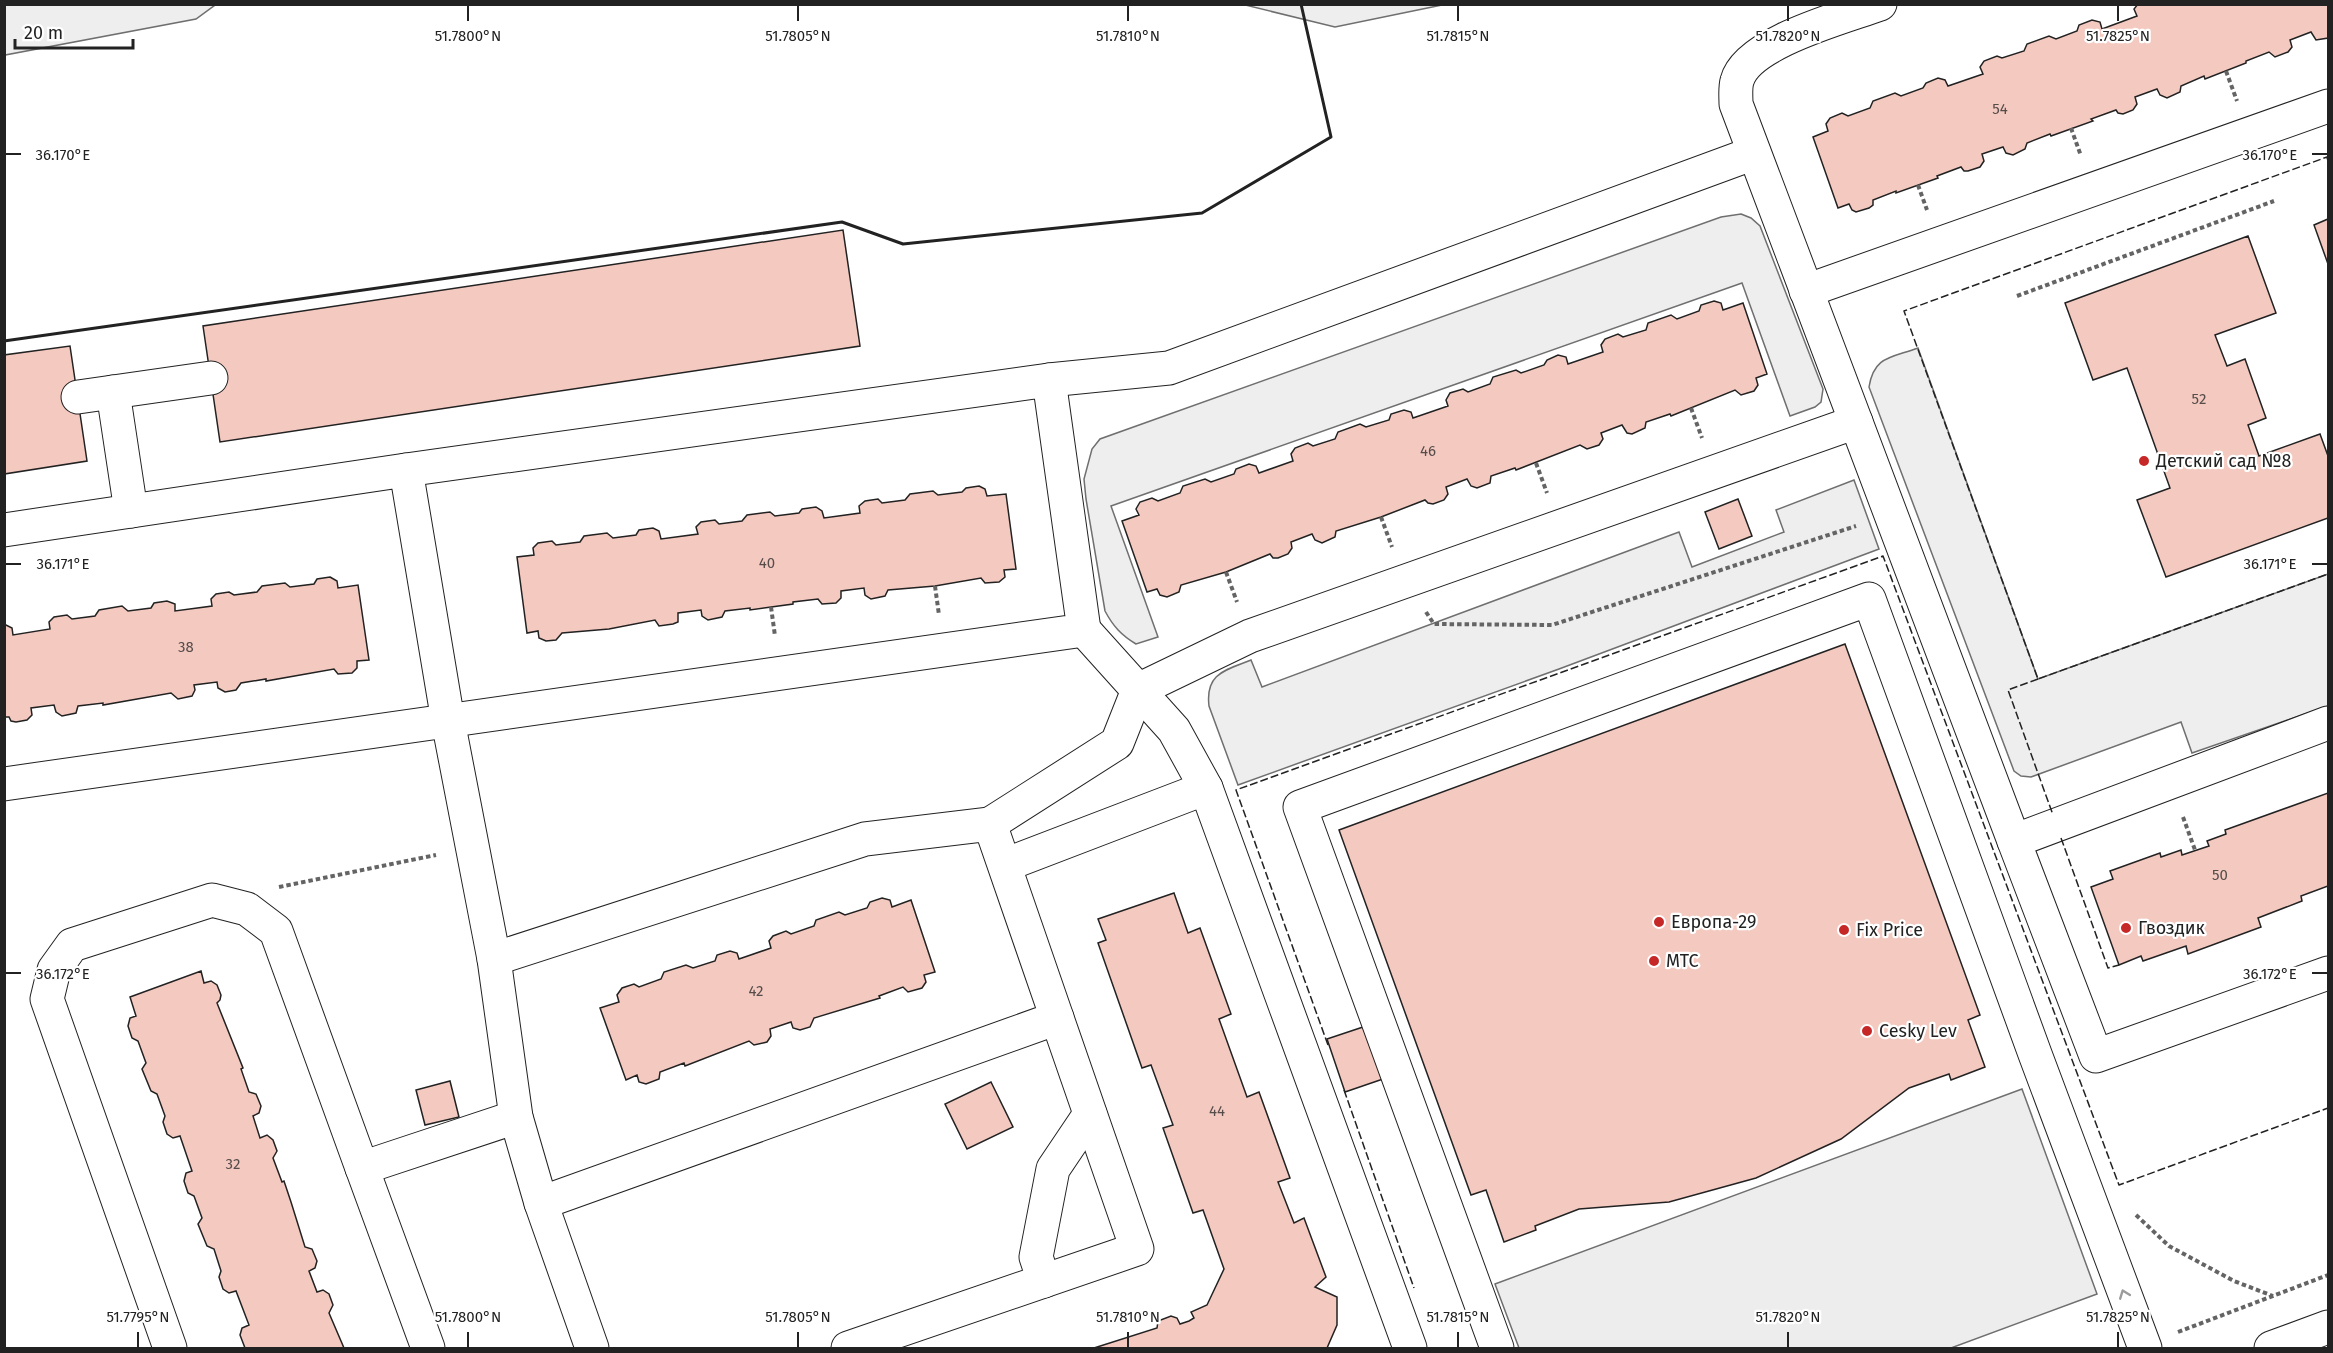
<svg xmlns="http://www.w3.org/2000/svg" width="2333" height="1353" font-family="'Fira Sans',sans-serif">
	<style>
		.green { fill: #eee; stroke: #6f6f6f; stroke-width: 1.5 }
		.parking { fill: #ededed; stroke: #6f6f6f; stroke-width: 1.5 }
		.building { fill: #f3c9c0; stroke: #222; stroke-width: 1.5 }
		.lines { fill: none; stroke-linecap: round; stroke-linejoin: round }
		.minor-casing { stroke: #222; stroke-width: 35 }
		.major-casing { stroke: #222; stroke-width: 35 }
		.path { stroke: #646464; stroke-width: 4; stroke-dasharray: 4.5 3; stroke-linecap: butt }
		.minor { stroke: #fff; stroke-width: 33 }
		.major { stroke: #fff; stroke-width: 33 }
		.fence { stroke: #222; stroke-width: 1.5; stroke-dasharray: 8 3; stroke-linecap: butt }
		.wall { stroke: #222; stroke-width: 3 }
		.oneway { stroke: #9c9c9c }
		.ticks { fill: none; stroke: #222; stroke-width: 2 }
		.poi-dot { fill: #c62828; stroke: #fff; stroke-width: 2 }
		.labels { text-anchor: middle; stroke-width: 4.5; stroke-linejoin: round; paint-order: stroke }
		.number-label { font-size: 15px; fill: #564c4a }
		.poi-label { font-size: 18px; fill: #222; stroke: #fff; text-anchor: start }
		.ticks-label { font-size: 15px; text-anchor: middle; fill: #222; stroke: #fff; stroke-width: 4.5; stroke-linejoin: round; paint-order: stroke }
	</style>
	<rect width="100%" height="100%" fill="#fff"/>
	<g class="green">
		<polygon points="5,4 215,4 215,5 196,19 5,55"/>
		<polygon points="1245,5 1245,4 1442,5 1335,27"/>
		<path d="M1741,214L1751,218L1760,226L1823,389L1821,402L1815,407L1790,416L1742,283L1111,506L1158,637L1136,644C1121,635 1113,626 1105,611L1086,499L1084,479L1092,449L1100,439L1721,217Z"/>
		<path d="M1918,348L2038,679L2328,574V706L2192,753L2181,722L2031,777L2021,776L2014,771L1869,387C1874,356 1891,358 1918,348Z"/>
		<path d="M1854,480L1879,549L1559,669L1238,785L1209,706C1205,673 1226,670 1251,660L1262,687L1679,532L1692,567L1784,532L1776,510Z"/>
	</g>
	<polygon class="parking" points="2022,1089 2097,1294 1951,1348 1519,1348 1495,1284"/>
	<g class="building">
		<polygon points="2138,4 2328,4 2328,38 2316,40 2311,32 2290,40 2292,47 2288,52 2275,57 2269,52 2246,61 2246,63 2205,79 2204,76 2181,86 2180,92 2167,98 2160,95 2157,89 2135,97 2137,104 2133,110 2123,114 2118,113 2116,110 2091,119 2093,121 2051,136 2050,134 2027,143 2025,149 2013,155 2006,153 2003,147 1982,154 1984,161 1980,167 1968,171 1964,171 1961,167 1937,176 1938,178 1896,193 1896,191 1873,200 1873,205 1869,208 1856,212 1852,210 1849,204 1838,208 1813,137 1828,131 1826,124 1830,118 1842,113 1848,116 1870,108 1873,101 1895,93 1901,96 1923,88 1926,83 1938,78 1945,80 1948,86 1983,74 1980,67 1984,61 1997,56 2002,58 2024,51 2027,44 2049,36 2056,39 2077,31 2079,25 2092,20 2100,22 2102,29 2137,16 2134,9"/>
		<polygon points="2328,219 2328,264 2314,225"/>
		<polygon points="843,230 860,346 220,442 203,326"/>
		<polygon points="2248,236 2276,313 2215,335 2227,366 2245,359 2266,418 2248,425 2259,456 2320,434 2328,456 2328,518 2166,577 2137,500 2170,488 2127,368 2093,380 2065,303"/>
		<polygon points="1714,301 1721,303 1723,310 1743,303 1767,374 1756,378 1758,385 1754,391 1741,395 1735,390 1671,416 1670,414 1646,422 1645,428 1632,434 1627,433 1622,425 1601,433 1603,439 1599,445 1587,449 1580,445 1516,470 1515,468 1491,476 1490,483 1477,488 1471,486 1467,479 1446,487 1448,494 1444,500 1433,504 1428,503 1425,500 1381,517 1336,531 1335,537 1322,543 1315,540 1312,534 1291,542 1292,548 1288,554 1278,558 1273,558 1270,554 1226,572 1181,585 1179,592 1167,597 1160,595 1157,589 1147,592 1122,521 1139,515 1136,509 1140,502 1152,498 1158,501 1180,493 1183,486 1205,479 1211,482 1234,474 1236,469 1249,464 1256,466 1259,473 1293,461 1291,454 1295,448 1308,443 1313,446 1335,439 1338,432 1360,424 1366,427 1389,420 1391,414 1404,410 1411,412 1413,418 1448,406 1446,400 1450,393 1463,389 1468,392 1490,384 1493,377 1516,370 1521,373 1544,365 1547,360 1558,355 1566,357 1568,364 1603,352 1601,345 1605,339 1618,334 1623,337 1646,330 1648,323 1671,315 1677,319 1699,311 1701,305"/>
		<polygon points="70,346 87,461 4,474 4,355"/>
		<polygon points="979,486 985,489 987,496 1006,494 1016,569 1004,570 1005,577 999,582 985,583 981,578 935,586 888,590 885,596 871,599 865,595 864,588 841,591 841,598 836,603 822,604 818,599 793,602 793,604 750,610 750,608 725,611 722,617 708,620 702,616 701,610 678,613 678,622 673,624 659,626 655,620 609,629 562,633 556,640 546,641 539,638 538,631 527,633 517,557 534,555 533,548 538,543 552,541 556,545 580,542 584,536 607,533 613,538 636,535 639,530 653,528 659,531 661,539 698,534 696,527 701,522 715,520 719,524 742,521 747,515 770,512 775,516 799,513 802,509 816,507 822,511 824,518 860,513 859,506 865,501 878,499 882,503 905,500 910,494 933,491 938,495 962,492 966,488"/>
		<polygon points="1738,499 1752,536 1719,549 1705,512"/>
		<polygon points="330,577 337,581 338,588 358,585 369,660 357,661 357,668 352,673 338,674 334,669 266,681 266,679 241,683 236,690 225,692 218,688 217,682 194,685 195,690 192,696 178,699 171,693 103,705 103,703 78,706 76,713 62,716 56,712 54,705 31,708 32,715 27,720 16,722 11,721 9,717 4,717 4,624 12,628 13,635 50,629 49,622 54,617 67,615 72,619 95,616 99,610 122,606 128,611 151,608 154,603 167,601 175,604 175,611 212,606 211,599 216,594 229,592 234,595 257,592 262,586 285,583 290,587 314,584 317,579"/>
		<polygon points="1845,644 1980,1015 1968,1020 1985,1067 1951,1080 1949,1074 1909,1088 1841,1139 1756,1178 1669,1202 1579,1209 1535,1226 1536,1230 1504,1242 1486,1190 1471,1195 1339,830"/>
		<polygon points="2328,793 2328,886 2301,896 2302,901 2258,918 2261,927 2188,954 2186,946 2143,961 2141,956 2119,965 2091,887 2113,879 2110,871 2160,853 2161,857 2181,850 2182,855 2209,846 2207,841 2226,834 2225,830"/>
		<polygon points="1174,893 1188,933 1200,928 1231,1014 1219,1019 1247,1097 1259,1092 1290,1178 1278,1182 1294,1223 1304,1218 1326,1277 1315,1287 1337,1297 1337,1325 1327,1348 1094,1348 1157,1328 1158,1321 1171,1316 1177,1318 1180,1324 1189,1321 1194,1318 1191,1312 1207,1305 1224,1269 1203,1210 1193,1213 1163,1128 1173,1125 1151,1065 1142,1068 1098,943 1106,940 1098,919"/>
		<polygon points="882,898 890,900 892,907 911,900 935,972 924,975 926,982 922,988 908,992 903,987 879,996 880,998 814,1018 810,1027 800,1030 793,1028 791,1022 770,1029 771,1036 767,1042 754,1045 749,1041 685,1066 684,1063 660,1072 659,1079 646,1084 639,1082 637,1075 626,1080 600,1008 619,1002 617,995 622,988 634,984 639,987 661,979 664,972 686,965 693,968 715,961 717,955 730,951 737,953 739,959 771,948 769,941 773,936 786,931 791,934 814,926 816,920 839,912 845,915 867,908 870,902"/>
		<polygon points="201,971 204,983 211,981 217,985 221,995 220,1000 217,1003 243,1068 241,1069 249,1092 256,1094 261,1106 259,1113 253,1116 260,1138 267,1135 273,1140 277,1151 273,1158 282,1182 284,1181 291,1202 305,1247 312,1249 317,1261 315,1268 309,1271 317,1292 323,1290 329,1294 333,1305 329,1313 344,1348 245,1348 240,1335 242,1328 249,1325 236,1291 229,1293 223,1289 219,1277 221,1271 214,1249 207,1246 198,1224 202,1218 194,1196 188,1193 184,1181 186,1173 192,1171 180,1136 173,1138 167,1134 163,1122 165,1116 157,1094 151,1091 142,1069 146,1063 138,1041 132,1038 128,1026 130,1018 136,1016 130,997"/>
		<polygon points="1366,1026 1383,1079 1345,1092 1327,1039"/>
		<polygon points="450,1081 459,1117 425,1125 416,1090"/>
		<polygon points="991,1082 1013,1127 967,1149 945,1104"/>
	</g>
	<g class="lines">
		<g class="minor-casing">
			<g id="minor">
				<path d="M1880,4C1845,17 1747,42 1737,81C1735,88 1736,97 1736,104L2014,841"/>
				<polyline points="1806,291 2328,106"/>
				<polyline points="1049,380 1169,368 1754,153"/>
				<polyline points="113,392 131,511"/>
				<polyline points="78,397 211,378"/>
				<polyline points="4,530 406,470 448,721 494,959 516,1117 541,1203 592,1348"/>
				<polyline points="1084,630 1174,730 1206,788 1410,1348"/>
				<polyline points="2328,723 2014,841 2096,1056 2328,973"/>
				<polyline points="4,784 1084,630 1049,380 406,470"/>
				<polyline points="990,824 1117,743 1138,690 1250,636 1856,422"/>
				<polyline points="1005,865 1206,788"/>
				<polyline points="494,959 865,839 990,824 1057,1018 541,1203"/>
				<polyline points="362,1168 428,1348"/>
				<polyline points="1044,1281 1036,1257 1053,1169 1090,1114"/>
				<polyline points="170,1348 47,999 54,970 72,945 212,900 247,909 276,931 362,1168 516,1117"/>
				<polyline points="848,1348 1137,1249 1057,1018"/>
				<polyline points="1497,1348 1300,807 1869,599 2035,1054 2145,1348"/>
			</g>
		</g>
		<g class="major-casing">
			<polyline id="major" points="2271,1348 2328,1327"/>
		</g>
		<g class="path">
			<polyline points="2226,71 2237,101"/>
			<polyline points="2071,128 2081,156"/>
			<polyline points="1918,185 1927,210"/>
			<polyline points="2017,296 2274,201"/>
			<polyline points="1691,408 1702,438"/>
			<polyline points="1536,463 1547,493"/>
			<polyline points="1381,517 1392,547"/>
			<polyline points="1226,572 1237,602"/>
			<polyline points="935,586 939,615"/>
			<polyline points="771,607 775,636"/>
			<polyline points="1426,612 1434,624 1552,625 1856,526"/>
			<polyline points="2183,817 2195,850"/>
			<polyline points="279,887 436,855"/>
			<polyline points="2136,1215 2169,1246 2234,1281 2273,1296"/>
			<polyline points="2178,1332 2328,1275"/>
		</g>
		<use href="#minor" class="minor"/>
		<use href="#major" class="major"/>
		<g class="fence">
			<polyline points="2328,161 2327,157 1904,311 2038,679 2328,574"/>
			<polyline points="2038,679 2008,690 2053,815"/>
			<polyline points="2061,838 2108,968 2119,965"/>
			<polyline points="1328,1045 1236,790 1883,556 2119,1185 2328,1108"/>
			<polyline points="1344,1090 1414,1288"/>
		</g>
		<polyline class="wall" points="4,341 842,222 903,244 1202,213 1331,137 1301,4"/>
	</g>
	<defs><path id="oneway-chevron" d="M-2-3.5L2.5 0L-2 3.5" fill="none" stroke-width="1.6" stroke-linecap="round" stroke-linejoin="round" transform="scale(1.5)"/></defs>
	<use class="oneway" href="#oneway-chevron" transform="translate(2124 1294) rotate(-111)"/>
	<path class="ticks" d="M468,6V21M798,6V21M1128,6V21M1458,6V21M1788,6V21M2118,6V21M6,154H21M2312,154H2327M6,564H21M2312,564H2327M6,973H21M2312,973H2327M138,1332V1347M468,1332V1347M798,1332V1347M1128,1332V1347M1458,1332V1347M1788,1332V1347M2118,1332V1347"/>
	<g class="poi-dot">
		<circle cx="2144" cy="461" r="6"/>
		<circle cx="1659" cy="922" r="6"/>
		<circle cx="2126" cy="928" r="6"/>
		<circle cx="1844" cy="930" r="6"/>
		<circle cx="1654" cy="961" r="6"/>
		<circle cx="1867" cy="1031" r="6"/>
	</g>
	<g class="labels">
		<g class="number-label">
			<text x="2000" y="114">54</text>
			<text x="2199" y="404">52</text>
			<text x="1428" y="456">46</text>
			<text x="767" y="568">40</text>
			<text x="186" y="652">38</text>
			<text x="2220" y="880">50</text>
			<text x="756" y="996">42</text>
			<text x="1217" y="1116">44</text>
			<text x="233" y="1169">32</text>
		</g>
		<g class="poi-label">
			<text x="2156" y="467">Детский сад №8</text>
			<text x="1671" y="928">Европа-29</text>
			<text x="2138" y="934">Гвоздик</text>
			<text x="1856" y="936">Fix Price</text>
			<text x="1666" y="967">МТС</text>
			<text x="1879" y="1037">Cesky Lev</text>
		</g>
	</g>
	<g class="ticks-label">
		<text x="468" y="41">51.7800°N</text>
		<text x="798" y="41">51.7805°N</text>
		<text x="1128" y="41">51.7810°N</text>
		<text x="1458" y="41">51.7815°N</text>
		<text x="1788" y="41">51.7820°N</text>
		<text x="2118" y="41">51.7825°N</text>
		<text x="2270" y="160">36.170°E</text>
		<text x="63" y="160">36.170°E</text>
		<text x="2270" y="569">36.171°E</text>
		<text x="63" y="569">36.171°E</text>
		<text x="2270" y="979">36.172°E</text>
		<text x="63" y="979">36.172°E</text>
		<text x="138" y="1322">51.7795°N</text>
		<text x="468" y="1322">51.7800°N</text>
		<text x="798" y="1322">51.7805°N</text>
		<text x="1128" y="1322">51.7810°N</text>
		<text x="1458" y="1322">51.7815°N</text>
		<text x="1788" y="1322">51.7820°N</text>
		<text x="2118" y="1322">51.7825°N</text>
	</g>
	<rect width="2333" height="1353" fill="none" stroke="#222222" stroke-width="12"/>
	<path d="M15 39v9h118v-9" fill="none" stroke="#222222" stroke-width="3"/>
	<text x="24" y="39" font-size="18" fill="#222222" stroke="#ffffff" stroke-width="4.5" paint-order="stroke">20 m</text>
</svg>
